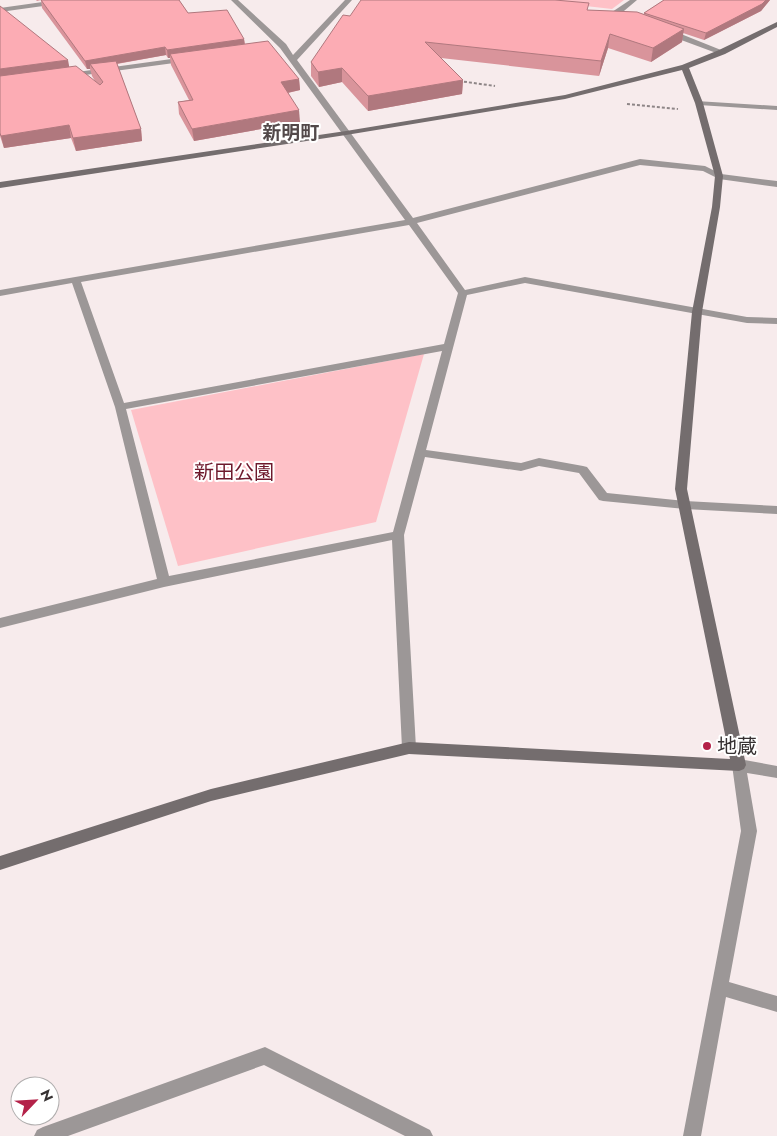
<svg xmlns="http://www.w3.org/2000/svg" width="777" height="1136" font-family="Jost,'Noto Sans JP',sans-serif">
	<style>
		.green { fill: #fec1c7 }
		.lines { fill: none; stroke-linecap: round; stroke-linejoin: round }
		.path { stroke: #8e8687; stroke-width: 2; stroke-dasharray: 3 2; stroke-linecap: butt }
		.street { fill: #9c9797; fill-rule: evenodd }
		.secondary { fill: #746d6e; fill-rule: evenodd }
		.wall { fill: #d9949b }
		.shaded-wall { fill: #b0787e }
		.building { fill: #fcacb4; stroke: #b0787e }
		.poi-dot { fill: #b42249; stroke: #fff; stroke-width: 2 }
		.labels { text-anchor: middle; stroke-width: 4; stroke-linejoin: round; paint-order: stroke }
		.far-quarter-label { font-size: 19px; font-weight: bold; fill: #524849; stroke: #fff }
		.park-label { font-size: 20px; fill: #6e192c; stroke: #fff }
		.poi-label { font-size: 20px; fill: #363132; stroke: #fff; text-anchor: start }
	</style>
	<rect width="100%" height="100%" fill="#f7ebec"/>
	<g class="green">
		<polygon points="533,0 624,0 612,9"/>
		<polygon points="424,354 376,522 178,566 131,410"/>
	</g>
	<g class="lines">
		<g class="path">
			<polyline points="459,81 495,86"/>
			<polyline points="627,104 678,109"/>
		</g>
		<g class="street">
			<polygon points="57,0 75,0 72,2 0,12 0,8"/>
			<path d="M231,0H238L286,44L293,55L345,0H352L297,60L413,218L640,159L705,166L721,174L777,181V187L719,179L703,171L640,165L417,223L465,290L525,277L747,317L777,318V324L747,323L525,283L467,295L426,450L521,463L539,458L583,466L587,467L607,493L685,501L777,506V514L685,509L603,501L599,500L579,473L539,466L521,471L425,457L404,535L416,748L414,752L409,754L404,752L402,748L392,540L164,587L0,628V618L157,579L115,407L72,283L0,296V290L405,220L280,48ZM409,225L458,293L444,344L124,403L81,282ZM442,351L393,532L169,576L126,409Z"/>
			<polygon points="630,0 637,0 618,16 612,16 612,12"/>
			<polygon points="665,30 671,30 726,52 719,54 665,34"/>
			<polygon points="186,57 190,59 189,61 70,77 66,75 70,73"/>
			<polygon points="696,101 777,106 777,110 699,105 696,105"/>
			<polygon points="739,759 777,766 777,778 747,773 757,831 729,982 777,996 777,1012 726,997 701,1136 683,1136 741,831 732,765 734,761"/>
			<polygon points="265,1047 430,1130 433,1136 405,1136 264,1065 68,1136 34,1136 37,1130 43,1127"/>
		</g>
		<polygon class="secondary" points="777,22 777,27 725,54 689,68 703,103 723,176 720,207 702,312 687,489 746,765 744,769 739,771 409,754 211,801 0,870 0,856 211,789 409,742 730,759 675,489 692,312 712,207 715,176 695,103 682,70 565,99 346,135 0,188 0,182 346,131 565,95 682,65 719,50"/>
	</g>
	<g class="wall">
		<polygon points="36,0 179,0 188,13 244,39 245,44 299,79 300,90 288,93 300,122 194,141 179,114 178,102 189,100 171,65 170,58 168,58 166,55 117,64 141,129 142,141 76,151 71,138 4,148 0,136 0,6 69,67 95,81 92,76 90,69 87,69 42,8 41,0 37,1"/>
		<polygon points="664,0 770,0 761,11 704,40 683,33 682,42 651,62 608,48 599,76 441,58 463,80 462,94 368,111 342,82 319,87 311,76 311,62 350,16 588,10 644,14 644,13"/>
	</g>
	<g class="shaded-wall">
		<polygon points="766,0 770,0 761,11 704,40 706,33"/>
		<polygon points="684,29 682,42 651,62 653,48"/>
		<polygon points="610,34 608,48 599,76 601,61"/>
		<polygon points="244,39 245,48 170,54 170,58 168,58 167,50"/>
		<polygon points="165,47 166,55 92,68 90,64 90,69 87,69 85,61"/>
		<polygon points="68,60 70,71 0,81 0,69"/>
		<polygon points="342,68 342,82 319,87 318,72"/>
		<polygon points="299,79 300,90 282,94 281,82"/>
		<polygon points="463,80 462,94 368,111 368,96"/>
		<polygon points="299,110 300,122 194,141 192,129"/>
		<polygon points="69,125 71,138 4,148 1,136"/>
		<polygon points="141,129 142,141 76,151 73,138"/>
	</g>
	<g class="building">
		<polygon points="41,0 179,0 188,13 227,10 244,39 167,50 165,47 85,61"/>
		<polygon points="361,0 555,0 589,3 587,10 637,12 684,29 653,48 610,34 601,61 425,42 463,80 368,96 342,68 318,72 311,62 343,15 350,16"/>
		<polygon points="664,0 766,0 762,4 706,33 644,13"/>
		<polygon points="0,6 68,60 0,69"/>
		<polygon points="268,41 299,79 281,82 299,110 192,129 178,102 193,100 170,54"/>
		<polygon points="116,61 141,129 73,138 69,125 1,136 0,133 0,76 76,66 100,85 103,82 90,64"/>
	</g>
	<circle class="poi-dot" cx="707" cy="746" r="5"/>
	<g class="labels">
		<g class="far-quarter-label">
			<text x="291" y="139">新明町</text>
		</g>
		<g class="park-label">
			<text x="234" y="479">新田公園</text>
		</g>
		<g class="poi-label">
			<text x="717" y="753">地蔵</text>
		</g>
	</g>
	<g transform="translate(35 1101) rotate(65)"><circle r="24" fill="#ffffff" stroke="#afadad"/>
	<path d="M0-4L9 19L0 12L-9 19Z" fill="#b42249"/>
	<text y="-8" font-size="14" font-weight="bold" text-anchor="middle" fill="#363132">N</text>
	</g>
</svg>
